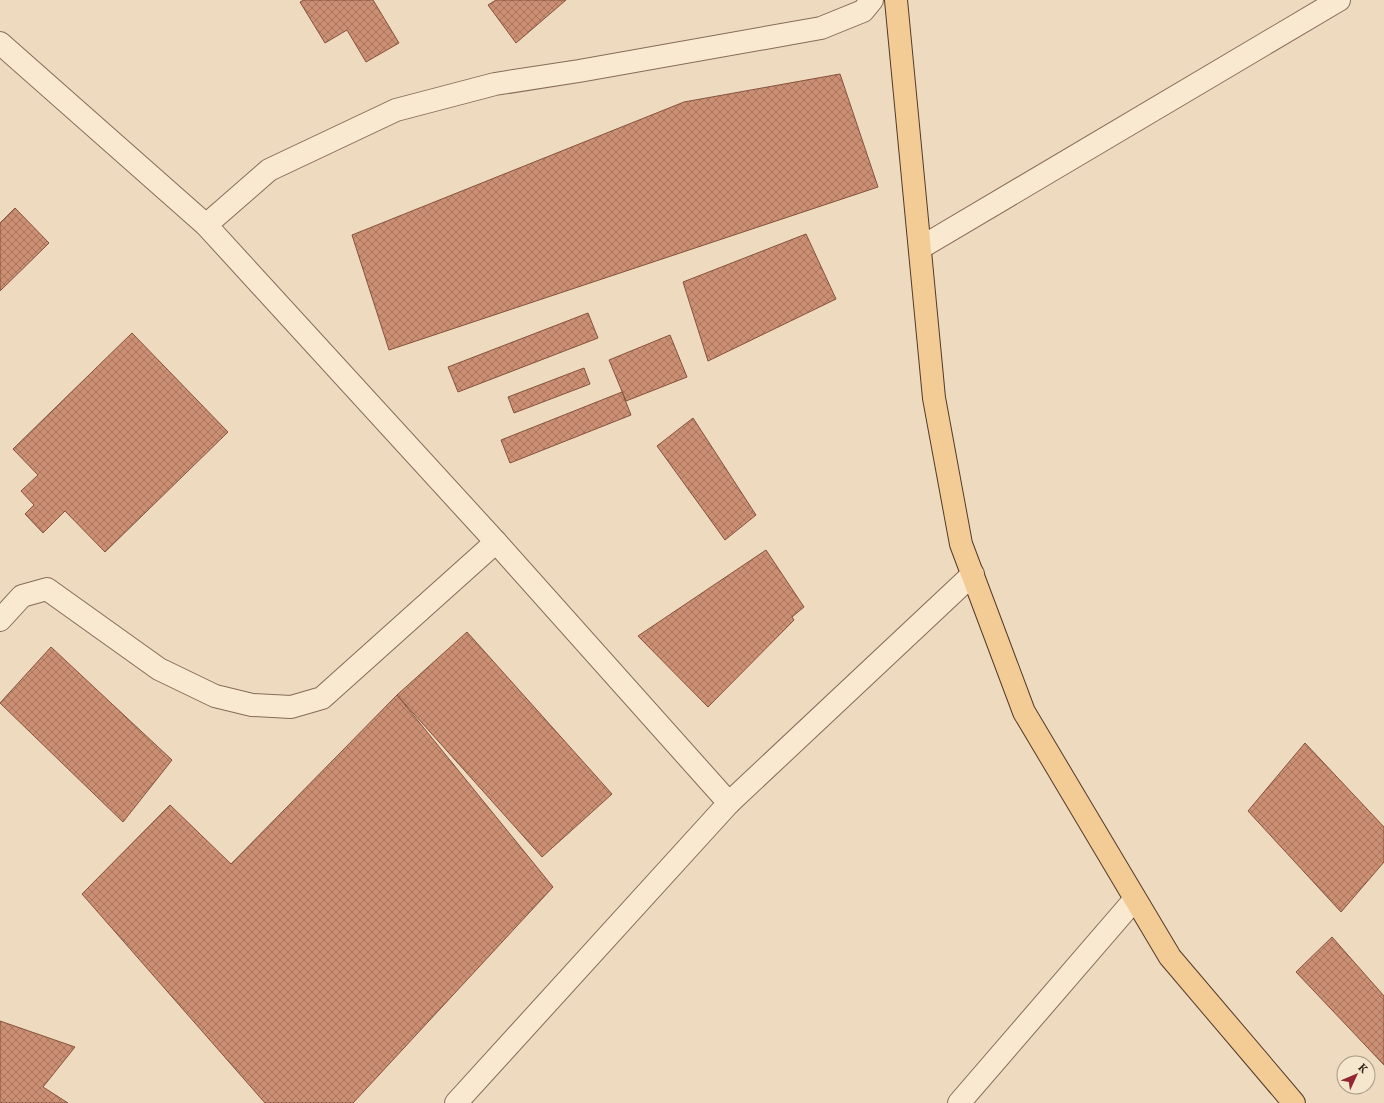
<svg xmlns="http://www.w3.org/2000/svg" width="1384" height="1103" font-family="Lora,serif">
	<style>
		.building { fill: url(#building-cross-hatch); stroke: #85523d }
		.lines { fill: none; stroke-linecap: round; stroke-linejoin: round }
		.minor-casing { stroke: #866b57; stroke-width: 24 }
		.major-casing { stroke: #533a2c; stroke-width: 24 }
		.minor { stroke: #f9e9d1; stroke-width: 22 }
		.major { stroke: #f2cb95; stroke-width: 22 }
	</style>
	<defs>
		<pattern id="building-cross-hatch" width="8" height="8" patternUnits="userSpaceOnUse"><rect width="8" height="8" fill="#cc8f74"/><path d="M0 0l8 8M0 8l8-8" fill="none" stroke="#a6755e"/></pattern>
	</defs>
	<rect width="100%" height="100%" fill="#eedabe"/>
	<g class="building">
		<polygon points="304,0 373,0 399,43 366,62 347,30 325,43 300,2"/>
		<polygon points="496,0 566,0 516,43 488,5"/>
		<polygon points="840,74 878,187 389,350 352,235 684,102"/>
		<polygon points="15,208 49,243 0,291 0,223"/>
		<polygon points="806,234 836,299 708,361 683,282"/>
		<polygon points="588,313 598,338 458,392 448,367"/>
		<polygon points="132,333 228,432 105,552 65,511 43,533 25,514 34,505 21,491 38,475 13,449"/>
		<polygon points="670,335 687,377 626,401 609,360"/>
		<polygon points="584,368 590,384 514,413 508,397"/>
		<polygon points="622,392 631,415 510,463 501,440"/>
		<polygon points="693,418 756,515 725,540 657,446"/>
		<polygon points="766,550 804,607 792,617 794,620 708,707 638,636"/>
		<polygon points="467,632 612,794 542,857 397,695"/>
		<polygon points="51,647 172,760 123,822 0,703"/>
		<polygon points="397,695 553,887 353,1103 265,1103 82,894 170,805 231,864"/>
		<polygon points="1305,743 1384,827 1384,862 1341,912 1248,811"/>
		<polygon points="1332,937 1384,996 1384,1065 1296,972"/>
		<polygon points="0,1021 75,1047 43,1087 68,1103 0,1103"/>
	</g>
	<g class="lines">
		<g class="minor-casing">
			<g id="minor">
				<polyline points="0,43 206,225"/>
				<polyline points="920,248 1339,0"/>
				<polyline points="0,620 22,596 47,589 159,669 215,696 252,705 291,707 322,698 496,542"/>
				<polyline points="729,803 496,542 206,225 269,170 396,110 495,84 579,71 821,28 863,11 872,0"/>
				<polyline points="456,1103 729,803 973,574"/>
				<polyline points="959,1103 1135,899"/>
			</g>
		</g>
		<g class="major-casing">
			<polyline id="major" points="896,0 934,398 961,544 1024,712 1170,957 1294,1103"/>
		</g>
		<use href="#minor" class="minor"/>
		<use href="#major" class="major"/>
	</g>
	<g transform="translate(1356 1075) rotate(46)"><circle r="19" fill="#f5e6ce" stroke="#a89987"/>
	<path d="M0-3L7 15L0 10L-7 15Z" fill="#952734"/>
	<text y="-6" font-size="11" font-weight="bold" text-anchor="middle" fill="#35251c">K</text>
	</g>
</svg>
